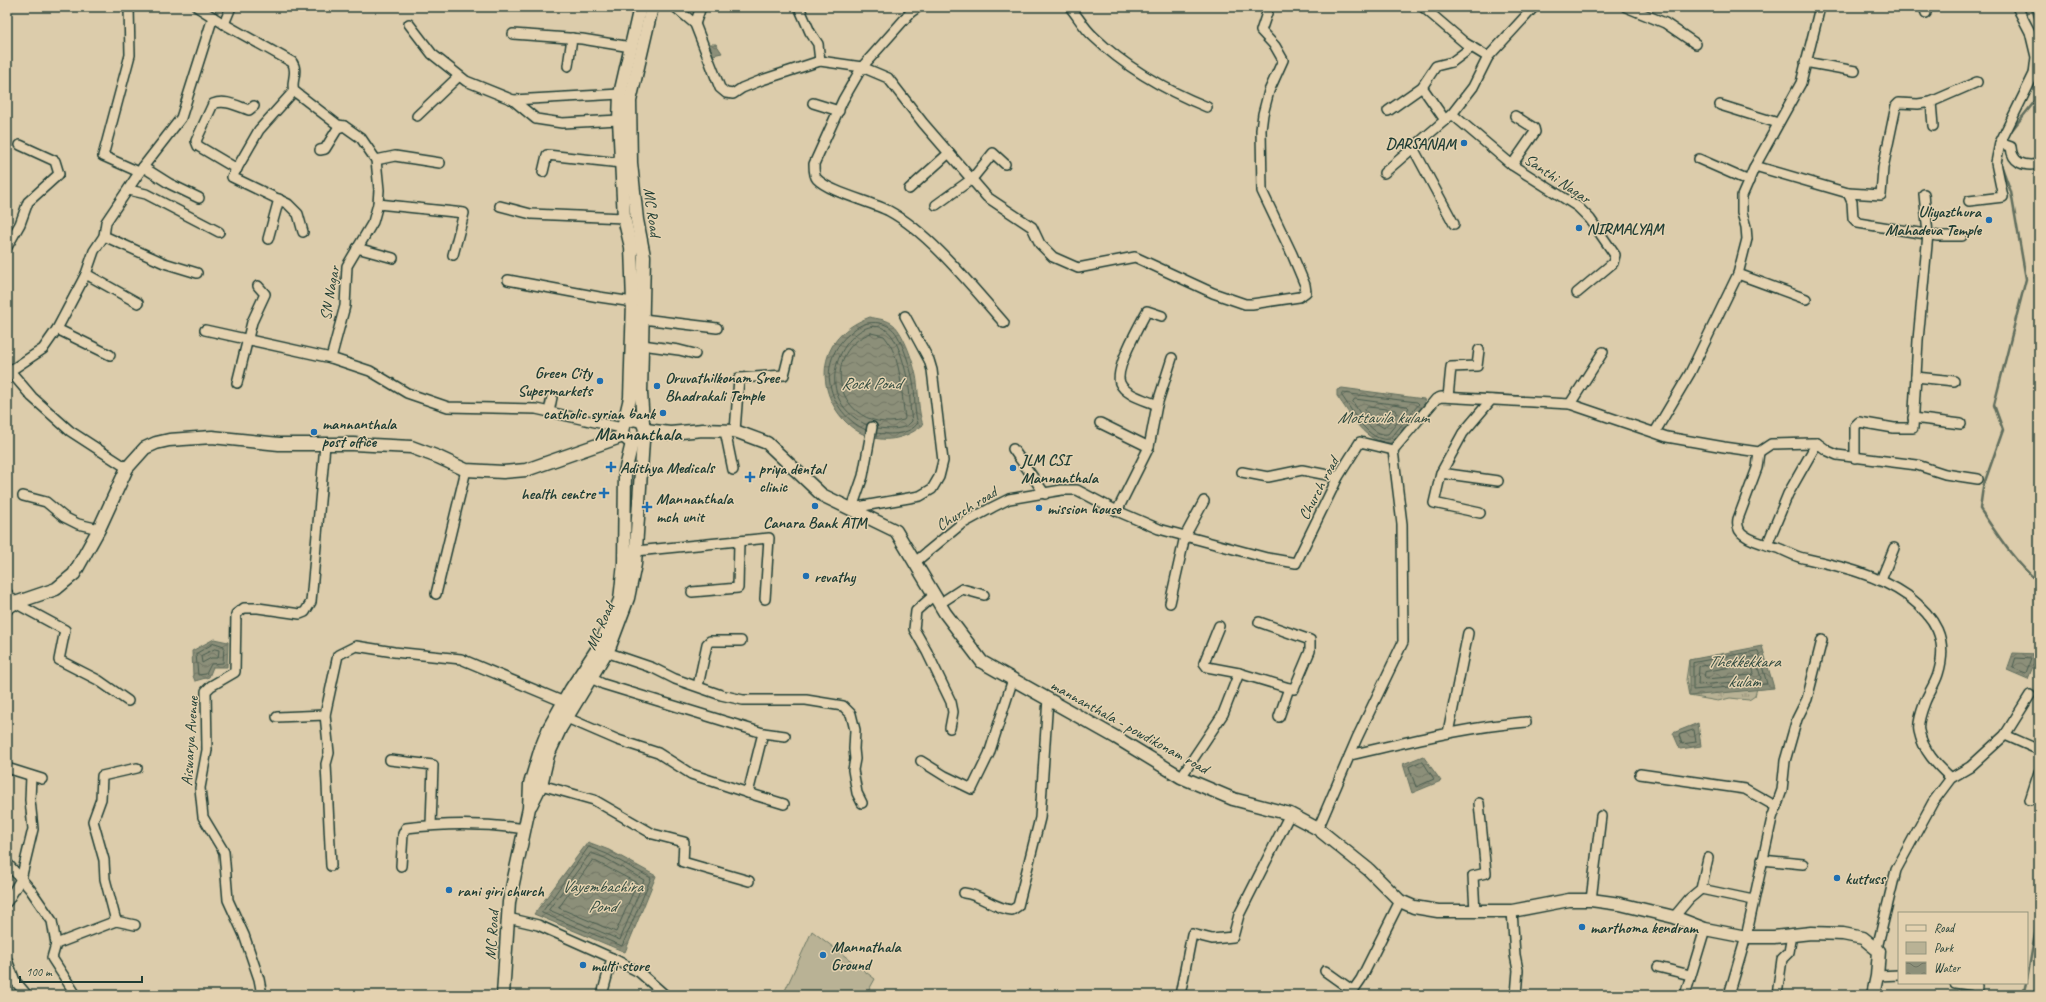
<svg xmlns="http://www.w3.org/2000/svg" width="2046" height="1002" font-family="Caveat,sans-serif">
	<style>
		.grass { fill: url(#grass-tufts); stroke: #6c7864 }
		.park { fill: #b9b295; stroke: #6c7864 }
		.water { fill: url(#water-waves); stroke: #606e5d }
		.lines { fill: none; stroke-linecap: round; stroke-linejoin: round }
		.shore { stroke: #4b5e50; stroke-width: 1 }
		.stream { stroke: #606e5d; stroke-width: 2.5 }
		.minor-casing { stroke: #1f3d34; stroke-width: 12 }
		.major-casing { stroke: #1f3d34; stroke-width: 15 }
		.minor { stroke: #e4d2b0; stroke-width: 9 }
		.major { stroke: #e4d2b0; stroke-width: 12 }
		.poi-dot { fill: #1f6fb2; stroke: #e4d2b0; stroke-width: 1.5 }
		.labels { text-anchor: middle; stroke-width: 3; stroke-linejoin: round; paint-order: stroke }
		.poi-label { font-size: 16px; font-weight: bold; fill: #1f3d34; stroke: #e4d2b0; text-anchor: start }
		.street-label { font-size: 16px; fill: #1f3d34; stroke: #e4d2b0 }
		.water-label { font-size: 17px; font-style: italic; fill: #2f493e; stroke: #e4d2b0 }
		.quarter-label { font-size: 18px; font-weight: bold; fill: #1f3d34; stroke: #e4d2b0 }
	</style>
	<defs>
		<pattern id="grass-tufts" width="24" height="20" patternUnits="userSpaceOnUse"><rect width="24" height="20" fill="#b9b295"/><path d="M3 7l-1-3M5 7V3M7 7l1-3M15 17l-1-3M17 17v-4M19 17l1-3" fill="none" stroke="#96927a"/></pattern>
		<pattern id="water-waves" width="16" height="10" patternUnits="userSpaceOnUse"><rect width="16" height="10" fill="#8c8f79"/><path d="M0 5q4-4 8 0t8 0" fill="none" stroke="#727664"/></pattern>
	</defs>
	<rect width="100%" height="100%" fill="#dcccab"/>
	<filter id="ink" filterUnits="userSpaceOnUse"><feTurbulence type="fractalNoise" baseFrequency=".025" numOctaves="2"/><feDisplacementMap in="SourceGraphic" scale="8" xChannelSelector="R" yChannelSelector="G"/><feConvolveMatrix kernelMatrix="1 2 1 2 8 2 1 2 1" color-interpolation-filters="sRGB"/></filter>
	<g filter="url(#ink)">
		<polygon class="grass" points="1715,656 1761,672 1755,696 1749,700 1730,698 1718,701 1689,696 1686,680 1689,660"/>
		<polygon class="park" points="812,931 875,979 866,995 783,995"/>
		<g class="water">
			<polygon points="709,44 716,44 722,53 713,55"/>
			<path d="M870,317C877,319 885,319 891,323C903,329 916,369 917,382C919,397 918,410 923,425C851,482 774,352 870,317Z"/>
			<path d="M1342,388L1424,399L1425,403L1391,443C1364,443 1352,416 1337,396V390Z"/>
			<polygon points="214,639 228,642 227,667 213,667 209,677 195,681 193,676 192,651"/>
			<polygon points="1762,646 1774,688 1689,696 1689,660"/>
			<polygon points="2013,653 2038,654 2028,679 2007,670"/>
			<polygon points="1698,723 1701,746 1680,749 1673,733"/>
			<polygon points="1423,756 1441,781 1412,793 1403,764"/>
			<polygon points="588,842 609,850 656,876 625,952 534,914"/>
		</g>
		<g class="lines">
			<g class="shore">
				<path d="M871,333L884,336C902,357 901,393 905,418L904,420C839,436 816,353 871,333Z"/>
				<path d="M1342,393L1417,402L1419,404L1390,439C1368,443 1353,411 1342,396Z"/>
				<path d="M1355,399L1407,406L1409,408L1388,434C1372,437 1360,413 1353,402Z"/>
				<polygon points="1368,407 1396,410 1397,413 1384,428 1376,423 1365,410"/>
				<path d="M867,425C794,391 863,296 892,336C900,347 905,368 908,382C911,395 909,408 912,421C905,431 889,429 877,428"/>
				<path d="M866,430C827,412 815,362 850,333C859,325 867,321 880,323C887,325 893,328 897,335C904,347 910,366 913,381C916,395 913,409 918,423C909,435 891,435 876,433"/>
				<polygon points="215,643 224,646 223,663 211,664 206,674 198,675 196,654"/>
				<polygon points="215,649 219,650 218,658 211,658 202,663 201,656"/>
				<polygon points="1758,651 1767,684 1693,690 1693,663"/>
				<polygon points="1755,657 1761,678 1760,680 1698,685 1699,667"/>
				<polygon points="2016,658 2031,659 2026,673 2013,668"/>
				<polygon points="1750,664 1754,672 1752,675 1706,679 1704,678 1705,672"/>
				<polygon points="1694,730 1696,742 1682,744 1679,735"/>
				<polygon points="1420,762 1423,762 1434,779 1416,787 1409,767"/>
				<polygon points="589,847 607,854 651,878 622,946 542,913"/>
				<polygon points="591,853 605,858 644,880 620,940 549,910"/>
				<polygon points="593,860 637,883 616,932 559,908"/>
			</g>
			<g class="stream">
				<polyline points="2031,7 2039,28"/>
				<polyline points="2008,135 2039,96"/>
				<path d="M2000,162L2011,192L2026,279L1994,405L2003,430L1983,487L1980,509C1997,534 2015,563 2039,582"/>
				<polyline points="2035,278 2039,277"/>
				<polyline points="2036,791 2039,835"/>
				<polyline points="2027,979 2039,911"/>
				<polyline points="2023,995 2026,983"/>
			</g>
			<g class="minor-casing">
				<g id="minor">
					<polyline points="129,7 130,55 103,156 139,172"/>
					<path d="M197,7L224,24L292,62C299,72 290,82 294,91L338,125L344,126L361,138L376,160L379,190L378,204L373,222L347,266L345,306L331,358L370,371L407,393L448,407L536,409L622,428"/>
					<polyline points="675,7 695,24 720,88 726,93 733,94 742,88 762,80 820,61 862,67 888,78 923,123 987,197 1032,227 1040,244 1053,257 1078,268 1135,257 1213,293 1245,304 1252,304 1299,297 1306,292 1305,285 1292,254 1262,191 1261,130 1263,114 1269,91 1283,60 1275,46 1261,31 1269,7"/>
					<polyline points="799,7 810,32 818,44 820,61"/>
					<path d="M918,7L911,12L862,67L843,100L814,164C814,169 814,176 817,179C829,192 872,202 889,211C930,233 973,288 1004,323"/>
					<path d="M1070,7C1078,17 1084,28 1093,36C1126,68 1165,90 1207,107"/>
					<polyline points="1423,7 1465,43 1488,57 1534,7"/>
					<polyline points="1626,7 1665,23 1696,44"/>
					<polyline points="1820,7 1801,83 1755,166 1848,193 1852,202 1853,218 1858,223 1938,236 1962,236"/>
					<polyline points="1924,7 1926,13"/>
					<polyline points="224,24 231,7"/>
					<polyline points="409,24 432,54 466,81 513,100 536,119 562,123 619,120"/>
					<polyline points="695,24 701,7"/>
					<polyline points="513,34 582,39 631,47"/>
					<polyline points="1805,62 1855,71"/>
					<polyline points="568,66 572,38"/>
					<polyline points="1422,87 1445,120"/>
					<polyline points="294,91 259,130 232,177 288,204 298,214 303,232"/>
					<polyline points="513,100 620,94"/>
					<polyline points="1931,102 1933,126"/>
					<polyline points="813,103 839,111"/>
					<polyline points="1720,105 1778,123"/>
					<polyline points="1388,111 1422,87 1436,66 1452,62 1472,47"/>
					<polyline points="1452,114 1512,165 1578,207 1590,219 1615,255 1613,263 1577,293"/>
					<polyline points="417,116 459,76"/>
					<path d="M2000,143L2011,147C2012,163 2024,167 2039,164"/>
					<polyline points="1413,148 1454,224"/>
					<polyline points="320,150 325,149 338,128 344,126"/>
					<polyline points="1699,159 1749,181"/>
					<polyline points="376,160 395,156 440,163"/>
					<polyline points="1512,165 1535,132 1534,128 1515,116"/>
					<polyline points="143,167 170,184 199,198"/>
					<path d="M237,169L198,146L196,141L213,104C225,99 237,106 249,110L254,106"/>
					<polyline points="543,172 547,155 621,163"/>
					<polyline points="1384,173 1452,114 1473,87 1488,57"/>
					<polyline points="909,189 949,153"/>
					<polyline points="129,190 146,194 219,232"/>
					<polyline points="1848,193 1881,195 1883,168 1896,106 1899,103 1918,104 1931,102 1977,82"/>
					<polyline points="1969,201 2003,197 1996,163 2000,143 2034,74 2036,57 2030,32 2017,7"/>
					<polyline points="378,204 464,213 453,255"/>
					<polyline points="936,205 972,179 993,153 1005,164"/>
					<polyline points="500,206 531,214 624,218"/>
					<polyline points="104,236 164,263 197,273"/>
					<polyline points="268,239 279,199"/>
					<polyline points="7,247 20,224 28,202 59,174 55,161 20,145"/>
					<polyline points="357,248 393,258"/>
					<polyline points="86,274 138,303"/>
					<polyline points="1738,274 1806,299"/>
					<polyline points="508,280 599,297 633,302"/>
					<polyline points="643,319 717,328"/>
					<polyline points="57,329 110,355"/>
					<polyline points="205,330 331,358"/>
					<polyline points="642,345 679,350 695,354"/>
					<polyline points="1916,377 1954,381"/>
					<polyline points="237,383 252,322 265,294 258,286"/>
					<polyline points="1448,397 1451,367 1477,366 1479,350"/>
					<polyline points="1570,404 1603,352"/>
					<path d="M1157,405C1146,400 1125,395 1120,383C1114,370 1140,324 1147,311L1162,316"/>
					<polyline points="549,412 552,397"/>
					<polyline points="1913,418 1961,424"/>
					<polyline points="1100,423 1149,447"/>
					<polyline points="872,427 863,476 852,508 920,496 932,489 939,477 943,461 932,370 929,360 905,316"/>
					<polyline points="725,431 733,470"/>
					<polyline points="735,431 739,378 784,375 789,355"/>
					<polyline points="1655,432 1690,373 1738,274 1747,239 1746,227 1742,213 1742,196 1755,166"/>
					<polyline points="1013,449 1045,494"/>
					<polyline points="1393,450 1436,399 1441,397 1570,404 1667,437 1724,447 1759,452 1771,444 1812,443 1817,443 1828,451 1837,455 1917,465 1945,474 1978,479"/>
					<path d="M1759,452L1757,468L1738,519C1737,525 1738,531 1744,535C1753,542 1767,545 1778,548C1786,551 1794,556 1803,558C1839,566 1877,574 1908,596C1935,617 1949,639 1938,674C1935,684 1929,692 1925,702C1922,710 1917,723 1919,731C1923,751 1937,765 1951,778"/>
					<polyline points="1855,458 1855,426 1859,422 1894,428 1913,428 1918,340 1928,234 1924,194"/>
					<polyline points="127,468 70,431 32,397 10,371 43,349 57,329 86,274 94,251 104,236 106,222 143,167 181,118 213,17"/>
					<polyline points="1242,472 1268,477 1302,470 1338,477"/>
					<polyline points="1441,473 1498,481"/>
					<polyline points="23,496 46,502 64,517 78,524 99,529"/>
					<polyline points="1117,511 1149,447 1157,405 1172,358"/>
					<polyline points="1480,513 1434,503 1441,473 1463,433 1491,400"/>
					<polyline points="1767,545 1788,494 1817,443"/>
					<polyline points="636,551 769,538 765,599"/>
					<polyline points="914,563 960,525 993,507 1009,499 1062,490 1077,490 1117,511 1159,529 1267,558 1296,563 1338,477 1360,442 1393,450"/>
					<polyline points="1881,580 1894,548"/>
					<polyline points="692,592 738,588 739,541"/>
					<polyline points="7,593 15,603 65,630 59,660 98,680 128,701"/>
					<polyline points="436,594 466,470"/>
					<polyline points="934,595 916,611 914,629 927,652 951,702 953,712 950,728"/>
					<polyline points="1170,603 1185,536 1204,501"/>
					<polyline points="939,604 962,589 984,595"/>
					<polyline points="1259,622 1310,640 1310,651 1294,689 1289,688"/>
					<polyline points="1219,626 1204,663 1207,667 1239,673 1289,688 1279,717"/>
					<polyline points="606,652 653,668 675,679 721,695 743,700 806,700 843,706 851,714 855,730 854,749 855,759 853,770 857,793 862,803"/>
					<polyline points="698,686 707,644 710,641 741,641"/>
					<polyline points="325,715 338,655 356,646 394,652 461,659 564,702"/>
					<polyline points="277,717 325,715 329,753 326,764 331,866"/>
					<polyline points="567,718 618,740 658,753 691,774 748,793 763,733 603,684 591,678"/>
					<polyline points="763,733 785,736"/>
					<polyline points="1448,733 1468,633"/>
					<polyline points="2005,735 2039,750"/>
					<path d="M1350,755C1408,742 1466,727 1526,722"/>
					<polyline points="390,760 433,765 431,825"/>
					<polyline points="921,761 945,776 972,789 989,754 1013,679"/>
					<polyline points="7,768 42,779"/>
					<polyline points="1640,774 1745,789 1777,807"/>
					<polyline points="1181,777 1223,714 1239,673"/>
					<polyline points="541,785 594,800 653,834 684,842 683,862 749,881"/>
					<polyline points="748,793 784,804"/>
					<polyline points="2030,800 2039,772"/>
					<polyline points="1318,829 1357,738 1403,642 1402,524 1393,450"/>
					<polyline points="1762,860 1803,864"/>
					<polyline points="7,863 30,889 52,921 56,944"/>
					<path d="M401,866L403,834L406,828C446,823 485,823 525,829"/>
					<polyline points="1701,889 1753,900"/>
					<path d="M964,893C982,895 995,909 1012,910L1018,906L1040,818L1048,698"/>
					<polyline points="1591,900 1601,816"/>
					<polyline points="7,902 21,879 33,829 30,800 31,776"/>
					<polyline points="1475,911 1473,876 1486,873 1479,803"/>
					<polyline points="1512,911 1515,955 1518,970 1516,995"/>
					<polyline points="1674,917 1689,899 1701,889 1708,858"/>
					<polyline points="508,918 538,925 612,958 639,972 665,995"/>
					<polyline points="116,921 105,879 104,860 93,821 101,799 102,776 137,768"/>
					<polyline points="1877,948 1896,870 1933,802 1951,778 1970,767 2005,735 2030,695"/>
					<polyline points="7,960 15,981 27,995"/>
					<polyline points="1658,967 1690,975"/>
					<polyline points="1325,971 1353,991"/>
					<polyline points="1877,976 1899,975"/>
					<polyline points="1955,983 1977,986 1976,995"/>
					<polyline points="76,995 52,958 56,944 116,921 135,925"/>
					<polyline points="262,995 259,979 244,935 228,900 224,852 203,817 200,788 207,750 206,691 211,686 235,672 236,614 244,608 258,608 300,614 305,612 311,602 325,445"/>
					<polyline points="602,995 612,958"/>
					<polyline points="1180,995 1192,934 1212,939 1233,937 1239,915 1290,814"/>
					<polyline points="1350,995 1361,979 1400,901"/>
					<polyline points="1685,995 1705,929"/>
					<polyline points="1729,995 1746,937 1772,818 1782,790 1785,761 1797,719 1807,699 1822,640"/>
					<polyline points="1777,995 1782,959 1789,952 1792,935"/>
				</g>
			</g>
			<g class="major-casing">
				<g id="major">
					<path d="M624,423C631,419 637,418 643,423L646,433L643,440L632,443L623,436L622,431L630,398L633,302L631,247L624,218L619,120L620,94L640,7"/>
					<polyline points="643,423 641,393 644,256 637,220 631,163 630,101 652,7"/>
					<polyline points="646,430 670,433 703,430 735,431 767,443 822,495 896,531 945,613 982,662 1117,738 1181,777 1233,799 1290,814 1318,829 1369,870 1400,901 1414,907 1438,911 1512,911 1569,900 1591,900 1620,904 1674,917 1705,929 1746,937 1774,937 1811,933 1843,934 1863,938 1879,951 1877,976 1873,995"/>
					<polyline points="7,608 15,603 56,589 74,574 99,529 127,468 145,448 156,443 169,440 212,437 279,444 353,444 411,447 438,457 466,470 503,472 526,470 623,436"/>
					<polyline points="531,805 541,785 548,755 560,729 610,646 628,598 635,564 643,440"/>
					<polyline points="503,995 509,902 529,808 530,784 541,748 549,728 571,689 600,645 620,600 624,563 625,472 632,443"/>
				</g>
			</g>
			<use href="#minor" class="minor"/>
			<use href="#major" class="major"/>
		</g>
	</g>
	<g class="poi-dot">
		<circle cx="1464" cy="143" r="4"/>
		<circle cx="1989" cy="220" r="4"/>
		<circle cx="1579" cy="228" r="4"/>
		<circle cx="600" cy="381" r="4"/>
		<circle cx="657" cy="386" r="4"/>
		<circle cx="663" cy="413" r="4"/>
		<circle cx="314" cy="432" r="4"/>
		<path d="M609 461h4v4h4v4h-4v4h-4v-4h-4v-4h4z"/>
		<circle cx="1013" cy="468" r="4"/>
		<path d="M748 471h4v4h4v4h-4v4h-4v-4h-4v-4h4z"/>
		<path d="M602 487h4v4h4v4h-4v4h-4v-4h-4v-4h4z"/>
		<circle cx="815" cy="506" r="4"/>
		<path d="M645 501h4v4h4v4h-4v4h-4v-4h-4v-4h4z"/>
		<circle cx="1039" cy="508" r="4"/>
		<circle cx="806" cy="576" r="4"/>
		<circle cx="1837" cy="878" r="4"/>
		<circle cx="449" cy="890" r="4"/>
		<circle cx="1582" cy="927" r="4"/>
		<circle cx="823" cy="955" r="4"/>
		<circle cx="583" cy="965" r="4"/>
	</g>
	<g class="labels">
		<g class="poi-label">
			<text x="1456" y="149" text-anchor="end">DARSANAM</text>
			<text x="1981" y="217" text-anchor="end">Uliyazthura<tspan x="1981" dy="18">Mahadeva Temple</tspan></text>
			<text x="1587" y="234">NIRMALYAM</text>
			<text x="592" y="378" text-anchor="end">Green City<tspan x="592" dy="18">Supermarkets</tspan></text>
			<text x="665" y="383">Oruvathilkonam Sree<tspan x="665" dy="18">Bhadrakali Temple</tspan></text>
			<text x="655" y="419" text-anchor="end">catholic syrian bank</text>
			<text x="322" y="429">mannanthala<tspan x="322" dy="18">post office</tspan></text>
			<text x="1021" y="465">JLM CSI<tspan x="1021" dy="18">Mannanthala</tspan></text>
			<text x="620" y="473">Adithya Medicals</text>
			<text x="759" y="474">priya dental<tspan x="759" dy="18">clinic</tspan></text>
			<text x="595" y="499" text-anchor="end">health centre</text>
			<text x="656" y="504">Mannanthala<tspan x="656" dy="18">mch unit</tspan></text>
			<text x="1047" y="514">mission house</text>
			<text x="815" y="528" text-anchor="middle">Canara Bank ATM</text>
			<text x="814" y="582">revathy</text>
			<text x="1845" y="884">kuttuss</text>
			<text x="457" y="896">rani giri church</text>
			<text x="1590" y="933">marthoma kendram</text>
			<text x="831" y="952">Mannathala<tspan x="831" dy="18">Ground</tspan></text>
			<text x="591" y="971">multi store</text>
		</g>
		<g class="street-label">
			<text transform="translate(1558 178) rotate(34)" y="6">Santhi Nagar</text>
			<text transform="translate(653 212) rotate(82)" y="6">MC Road</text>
			<text transform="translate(329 293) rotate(-80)" y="6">SN Nagar</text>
			<text transform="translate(1318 488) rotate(-62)" y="6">Church road</text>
			<text transform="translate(966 508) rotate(-32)" y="6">Church road</text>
			<text transform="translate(599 626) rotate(-66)" y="6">MC Road</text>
			<text transform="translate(1130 726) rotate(29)" y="6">mannanthala - powdikonam road</text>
			<text transform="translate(189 741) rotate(-86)" y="6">Aiswarya Avenue</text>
			<text transform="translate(491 935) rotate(-86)" y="6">MC Road</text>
		</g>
		<g class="water-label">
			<text x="871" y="389">Rock Pond</text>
			<text x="1383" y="423">Mottavila kulam</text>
			<text x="1744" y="667">Thekkekkara<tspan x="1744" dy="20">kulam</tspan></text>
			<text x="602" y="892">Vayembachira<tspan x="602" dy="20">Pond</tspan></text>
		</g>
		<g class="quarter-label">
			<text x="638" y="440">Mannanthala</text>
		</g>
	</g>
	<rect width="2046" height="1002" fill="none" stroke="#e4d2b0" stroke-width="24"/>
	<rect x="12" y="12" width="2022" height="978" fill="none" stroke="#1f3d34" stroke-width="1.5" filter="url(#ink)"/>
	<rect x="1898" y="912" width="130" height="72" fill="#e4d2b0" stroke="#95967e"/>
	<rect x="1906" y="925" width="20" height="6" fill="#e4d2b0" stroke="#95967e"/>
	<text x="1934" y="932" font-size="12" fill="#1f3d34">Road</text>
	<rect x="1906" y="942" width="20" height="12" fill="#b9b295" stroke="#95967e"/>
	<text x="1934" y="952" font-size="12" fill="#1f3d34">Park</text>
	<rect x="1906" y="962" width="20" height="12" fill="url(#water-waves)" stroke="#95967e"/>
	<text x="1934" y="972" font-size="12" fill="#1f3d34">Water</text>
	<path d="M20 976v6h122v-6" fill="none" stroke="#1f3d34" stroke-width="2"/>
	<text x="26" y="976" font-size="12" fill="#1f3d34" stroke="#e4d2b0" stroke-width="3" paint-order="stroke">100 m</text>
</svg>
